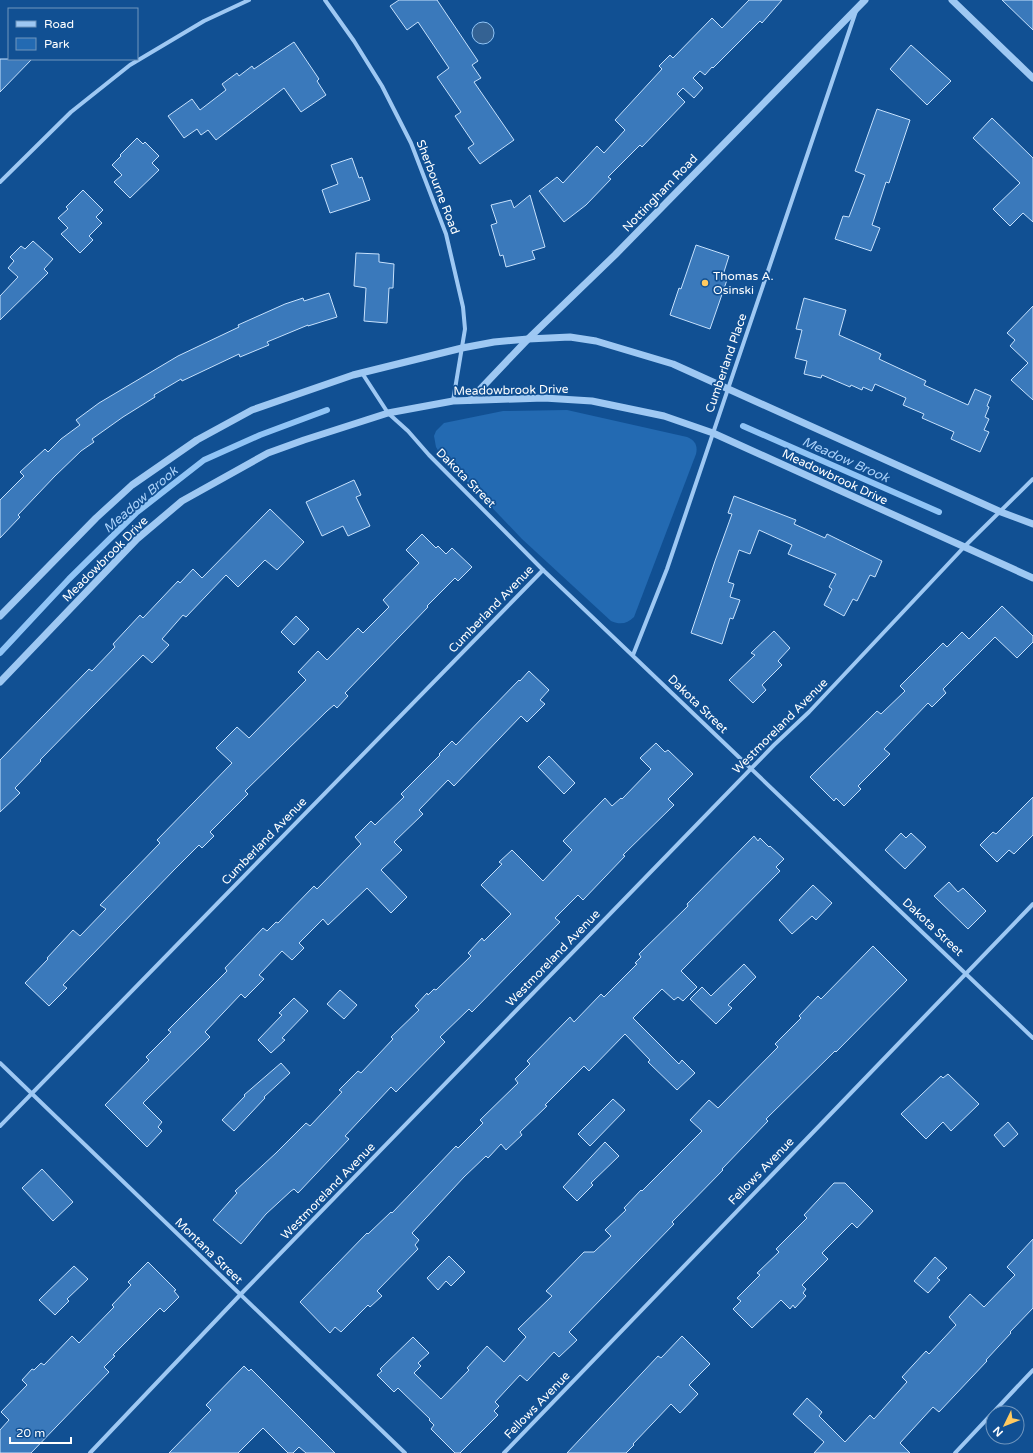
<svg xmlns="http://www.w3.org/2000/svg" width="1033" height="1453" font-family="'Varela Round',sans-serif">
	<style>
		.green { fill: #236ab2 }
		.water { fill: #346293; stroke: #90c4f6 }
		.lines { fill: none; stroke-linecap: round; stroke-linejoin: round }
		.stream { stroke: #90c4f6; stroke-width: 6 }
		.building { fill: #3a79bb; stroke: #c6e1fd }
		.minor { stroke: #9ec8f3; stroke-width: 4 }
		.tertiary { stroke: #9ec8f3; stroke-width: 7 }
		.poi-dot { fill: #ffca60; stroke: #115093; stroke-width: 1.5 }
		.labels { text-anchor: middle; stroke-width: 3.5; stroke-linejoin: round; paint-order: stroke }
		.street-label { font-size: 12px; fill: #fff; stroke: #115093 }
		.poi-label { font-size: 12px; fill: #fff; stroke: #115093; text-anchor: start }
		.water-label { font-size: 13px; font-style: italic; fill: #abd2fa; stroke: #115093 }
	</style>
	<rect width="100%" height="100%" fill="#115093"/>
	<path class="green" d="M567,410L687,437C695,440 698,446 696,454L634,617C627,624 620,625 611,621L522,539L439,452L436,447L434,436L436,431L444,423L503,411Z"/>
	<circle class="water" cx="483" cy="33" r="11"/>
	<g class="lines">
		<g class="stream">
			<polyline points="743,426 939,512"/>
			<polyline points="0,653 69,579 136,513 204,460 260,435 327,410"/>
		</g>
	</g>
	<g class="building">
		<polygon points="399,0 437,0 478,61 472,65 481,78 474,82 514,140 480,164 468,148 474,144 455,116 461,112 437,77 449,68 418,22 407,30 390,6"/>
		<polygon points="749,0 782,0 762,23 760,21 713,68 712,67 705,75 700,71 693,78 703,88 694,98 683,88 677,94 685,102 642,147 640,145 608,177 611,179 586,205 564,222 539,191 557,177 563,183 597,146 604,153 625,130 615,120 662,69 659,66 670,55 673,58 712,18 722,28"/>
		<polygon points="1002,0 1033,0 1033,30"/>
		<polygon points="294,42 319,79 317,81 326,95 301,112 284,88 216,140 208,130 201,135 197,129 184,138 168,116 192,99 200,110 226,90 222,84 237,73 239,76 252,66 254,69"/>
		<polygon points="911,45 951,81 927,105 890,69"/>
		<polygon points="0,59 32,59 0,92"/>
		<polygon points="877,109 910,120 889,183 886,182 872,225 880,228 871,251 835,239 843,216 849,217 865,175 855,171"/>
		<polygon points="992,118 1033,158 1033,222 1023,213 1010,226 993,209 1020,183 973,138"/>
		<polygon points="137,138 143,144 145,142 159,156 152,163 159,170 130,198 114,182 122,175 112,165 121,156 120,155"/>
		<polygon points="352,158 359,178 362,177 370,200 330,213 322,190 338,184 331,165"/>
		<polygon points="83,190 103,210 96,217 102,223 89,236 93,240 80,253 61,234 68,228 58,218 68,209 66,207"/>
		<polygon points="530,195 545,247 532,251 535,259 506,267 503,255 500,256 491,225 497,223 491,205 511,200 514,208"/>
		<polygon points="33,241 53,259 44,269 48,273 0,320 0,296 18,277 8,268 14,261 10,257 21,246 25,249"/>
		<polygon points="696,245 729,256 723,275 728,277 710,329 670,315 679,288 681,289"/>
		<polygon points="356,253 379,254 379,262 394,264 393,288 389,288 387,323 364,321 366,288 354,286"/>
		<polygon points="329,293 337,317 308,326 308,325 267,342 269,345 240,357 239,354 182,381 181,379 154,395 155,397 123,417 92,439 94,442 81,451 55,476 18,515 20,517 0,538 0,500 24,476 20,472 45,449 48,452 61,439 80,425 76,420 99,403 178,356 239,327 238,325 285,304 303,298 304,301"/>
		<polygon points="804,298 846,310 839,335 877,352 881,354 879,359 926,381 924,385 968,405 975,389 991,396 987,406 989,407 985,417 989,419 984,430 989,432 980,452 951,439 954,432 922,418 924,414 903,405 906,398 875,384 872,391 863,387 862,390 851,385 850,387 822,375 821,378 804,374 807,361 795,358 802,330 796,329"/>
		<polygon points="1033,306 1033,400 1011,380 1028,363 1010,346 1015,340 1007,333"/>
		<polygon points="354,480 361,495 356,497 370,526 348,536 343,526 322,536 306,502"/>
		<polygon points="734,496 796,520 794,524 825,538 827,534 882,561 875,577 870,575 857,601 853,599 844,616 824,605 832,589 829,587 836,574 788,554 792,545 759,530 750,554 739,550 728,582 734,584 730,597 740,600 733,619 730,618 722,644 691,633 715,561 732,514 728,513"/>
		<polygon points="270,509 304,542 277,570 265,560 238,587 226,575 186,617 183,615 162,639 169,645 152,663 143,655 40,760 41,761 15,788 20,793 0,812 0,760 89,669 92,671 115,647 113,644 140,615 143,618 178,581 180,583 193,569 202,578"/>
		<polygon points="422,534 436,548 438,546 446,554 452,548 472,567 458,581 455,578 427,606 428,607 345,693 348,696 337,708 334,705 327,711 245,791 248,794 210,832 214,836 202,848 199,845 174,870 63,985 67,988 49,1006 25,983 48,959 47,958 73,930 80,936 106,909 100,905 160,843 157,840 232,763 216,748 237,727 249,738 306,680 298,672 318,651 327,660 358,628 363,633 389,607 383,600 419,563 406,550"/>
		<polygon points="1002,606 1033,636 1033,642 1017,658 995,637 943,689 946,693 932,707 928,703 884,749 890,754 858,786 861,789 844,806 836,798 834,801 810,777 877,711 881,714 905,691 900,686 943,643 947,647 962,632 969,639"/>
		<polygon points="296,616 309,629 294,645 281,632"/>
		<polygon points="774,631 790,648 778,661 782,665 762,685 766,690 753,703 729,680 755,655 751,653"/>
		<polygon points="529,671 549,690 540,700 545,704 527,722 521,716 454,786 448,780 419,810 423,814 394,842 402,850 381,870 407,897 391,913 367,888 328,925 323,919 299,943 304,948 292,960 282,951 259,975 264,979 245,998 241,994 205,1032 210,1037 143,1103 162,1122 158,1127 162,1131 147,1147 105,1105 149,1060 146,1057 171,1032 168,1030 227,971 225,968 263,928 267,931 276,922 278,923 314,886 317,889 361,844 355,837 371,821 375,825 404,797 401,794 440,755 439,754 452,741 456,745 519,680 520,681"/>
		<polygon points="656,743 665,752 668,750 693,774 668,799 674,805 623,855 625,856 583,900 578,895 555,918 560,922 472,1012 469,1009 440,1037 445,1042 396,1092 391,1087 345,1136 349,1139 298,1193 294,1189 291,1191 266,1214 241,1244 213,1220 237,1193 235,1191 276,1153 306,1123 310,1126 342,1092 339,1090 358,1071 361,1073 393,1039 391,1037 419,1010 415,1006 427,993 428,995 434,989 436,990 471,956 468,953 482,938 484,941 511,914 481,885 502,864 499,862 512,850 543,881 572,850 563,841 605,798 612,806 621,798 622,799 651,769 640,758"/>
		<polygon points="549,756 575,783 564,794 538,767"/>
		<polygon points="1033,797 1033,835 1014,854 1009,850 997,862 980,845 993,832 996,834"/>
		<polygon points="901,833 906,838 911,833 926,847 905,869 885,850"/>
		<polygon points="754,836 758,841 760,838 769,847 770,846 784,859 776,867 780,871 681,971 697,987 683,1001 678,997 674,1000 662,989 633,1018 679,1064 682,1060 695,1073 677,1090 648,1062 650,1060 625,1034 589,1071 584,1066 545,1105 547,1106 520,1132 522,1135 506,1150 501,1144 488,1158 486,1156 464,1177 412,1233 419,1240 415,1245 418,1249 377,1291 382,1296 370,1307 368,1305 341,1332 335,1327 330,1333 300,1302 367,1233 368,1234 391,1212 392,1213 456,1146 458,1148 483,1123 480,1120 518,1083 515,1079 530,1064 527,1061 570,1017 574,1022 601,994 604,997 637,964 635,963 641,957 639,954 688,906 687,904"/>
		<polygon points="949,882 958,892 963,888 986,911 968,929 934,896"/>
		<polygon points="813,885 832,903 816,920 812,916 792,934 779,920"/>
		<polygon points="873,946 907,980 836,1052 835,1051 766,1119 768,1121 722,1169 723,1170 672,1222 674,1224 569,1332 577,1340 559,1357 554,1352 527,1381 520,1375 495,1402 499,1406 494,1411 498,1415 460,1453 455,1453 431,1429 434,1425 429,1420 430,1419 398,1388 394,1392 377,1375 382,1371 380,1369 413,1337 429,1353 418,1363 421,1366 414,1373 441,1399 469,1370 467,1368 487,1346 504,1362 526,1337 518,1329 552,1296 546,1291 584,1252 594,1252 611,1236 605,1230 626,1210 624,1208 641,1190 642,1191 702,1131 690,1120 709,1100 718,1108 778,1047 775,1044 801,1018 799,1016 818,996 821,999"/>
		<polygon points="744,964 756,977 728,1005 732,1008 716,1024 690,999 702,987 711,996"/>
		<polygon points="340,990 357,1005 344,1019 327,1004"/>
		<polygon points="294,998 308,1011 282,1038 285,1040 271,1053 258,1040 282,1015 279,1013"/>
		<polygon points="281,1063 290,1073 264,1097 265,1098 234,1131 222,1120 245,1096 244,1095"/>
		<polygon points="948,1074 979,1104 951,1131 943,1122 926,1139 901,1114 941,1076 943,1078"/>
		<polygon points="613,1099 625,1110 590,1146 578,1134"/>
		<polygon points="1008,1122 1018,1134 1004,1147 994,1135"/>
		<polygon points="605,1142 619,1156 591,1183 593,1185 577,1201 563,1187"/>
		<polygon points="42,1169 73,1202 53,1221 22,1188"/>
		<polygon points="834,1183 845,1183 873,1211 857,1228 852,1223 822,1253 828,1259 802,1285 806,1289 803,1293 806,1296 795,1308 793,1305 790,1309 781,1300 752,1328 733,1309 741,1301 737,1298 760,1275 757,1273 779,1252 776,1249 807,1218 804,1215"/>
		<polygon points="1033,1239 1033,1308 1010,1332 1011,1333 986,1360 987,1361 939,1412 933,1407 900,1443 910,1453 814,1453 824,1442 793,1414 807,1398 822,1412 819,1416 845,1442 870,1415 874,1419 907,1382 902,1377 926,1351 929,1354 956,1325 949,1317 970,1294 984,1307 1015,1275 1007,1267"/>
		<polygon points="449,1256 465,1272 451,1286 446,1281 438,1290 427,1278"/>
		<polygon points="935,1257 947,1268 937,1278 940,1280 928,1293 914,1281"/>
		<polygon points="148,1262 176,1290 174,1291 179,1297 164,1312 160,1308 113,1355 115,1356 104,1367 109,1372 31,1453 0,1453 0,1430 9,1420 1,1412 27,1385 22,1380 32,1369 34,1370 41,1363 44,1365 72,1336 79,1343 114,1307 112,1305 131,1285 128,1282"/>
		<polygon points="74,1266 88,1279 67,1299 69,1301 55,1315 39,1300"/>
		<polygon points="682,1336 710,1364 689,1385 698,1394 680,1413 671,1404 633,1444 634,1445 626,1453 567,1453 658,1356 661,1358"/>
		<polygon points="244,1366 249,1371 251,1369 335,1453 306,1453 299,1447 293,1453 288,1453 263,1428 238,1453 169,1453 211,1410 206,1405"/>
	</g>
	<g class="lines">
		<g class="minor">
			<polyline points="325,0 354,41 382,86 411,143 446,234 463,307 465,329 453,401"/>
			<polyline points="0,182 71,112 130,65 204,21 249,0"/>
			<polyline points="362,373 388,413 408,431 429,455 543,570 1033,1038"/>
			<polyline points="633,655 667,569 856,11"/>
			<polyline points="0,1063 405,1453"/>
			<polyline points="0,1126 543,570"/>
			<polyline points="90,1453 240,1295 774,745 809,712 965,546 1033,479"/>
			<polyline points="504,1453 1033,904"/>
			<polyline points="955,1453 1033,1370"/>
		</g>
		<g class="tertiary">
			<polyline points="952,0 1033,78"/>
			<polyline points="470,400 528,339 615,255 865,0"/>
			<polyline points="0,616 96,518 132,485 197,440 252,410 353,375 462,348 494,342 528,339 570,337 596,341 673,364 1001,512 1033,524"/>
			<polyline points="0,682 137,539 182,501 268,453 304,440 388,413 453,401 544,398 592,401 664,416 713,433 1033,578"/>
		</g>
	</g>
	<circle class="poi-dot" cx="705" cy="283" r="4"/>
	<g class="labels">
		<g class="street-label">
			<text transform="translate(438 187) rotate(69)" y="4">Sherbourne Road</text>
			<text transform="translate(660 193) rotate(-46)" y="4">Nottingham Road</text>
			<text transform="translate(726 363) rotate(-71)" y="4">Cumberland Place</text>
			<text transform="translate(511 390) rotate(-1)" y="4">Meadowbrook Drive</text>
			<text transform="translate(835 477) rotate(25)" y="4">Meadowbrook Drive</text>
			<text transform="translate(466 478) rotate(45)" y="4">Dakota Street</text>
			<text transform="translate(105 559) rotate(-45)" y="4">Meadowbrook Drive</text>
			<text transform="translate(491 609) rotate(-46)" y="4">Cumberland Avenue</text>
			<text transform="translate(698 704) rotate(44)" y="4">Dakota Street</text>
			<text transform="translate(780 726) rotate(-45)" y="4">Westmoreland Avenue</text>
			<text transform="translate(264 841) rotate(-46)" y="4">Cumberland Avenue</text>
			<text transform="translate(933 927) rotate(43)" y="4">Dakota Street</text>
			<text transform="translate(553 958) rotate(-46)" y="4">Westmoreland Avenue</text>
			<text transform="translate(761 1171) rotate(-46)" y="4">Fellows Avenue</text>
			<text transform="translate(328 1191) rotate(-46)" y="4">Westmoreland Avenue</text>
			<text transform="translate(209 1251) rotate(44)" y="4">Montana Street</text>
			<text transform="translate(537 1405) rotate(-46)" y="4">Fellows Avenue</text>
		</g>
		<g class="poi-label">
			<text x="713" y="280">Thomas A.<tspan x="713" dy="14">Osinski</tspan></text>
		</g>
		<g class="water-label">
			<text transform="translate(846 459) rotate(24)" y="5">Meadow Brook</text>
			<text transform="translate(140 499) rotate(-41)" y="5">Meadow Brook</text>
		</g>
	</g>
	<rect x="8" y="8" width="130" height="52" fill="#115093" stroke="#7096be"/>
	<rect x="16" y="21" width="20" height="6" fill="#9ec8f3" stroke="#7096be"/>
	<text x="44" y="28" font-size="12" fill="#ffffff">Road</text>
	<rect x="16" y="38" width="20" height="12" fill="#236ab2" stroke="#7096be"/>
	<text x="44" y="48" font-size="12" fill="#ffffff">Park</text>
	<g transform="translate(1005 1425) rotate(227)"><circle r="19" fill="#115093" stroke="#7096be"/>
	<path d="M0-3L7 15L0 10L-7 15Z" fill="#ffca60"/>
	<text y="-6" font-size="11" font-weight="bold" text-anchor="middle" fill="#ffffff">N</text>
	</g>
	<path d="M10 1437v6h61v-6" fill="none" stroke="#ffffff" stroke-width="2"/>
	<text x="16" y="1437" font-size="12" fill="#ffffff" stroke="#115093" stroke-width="3" paint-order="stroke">20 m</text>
</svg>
